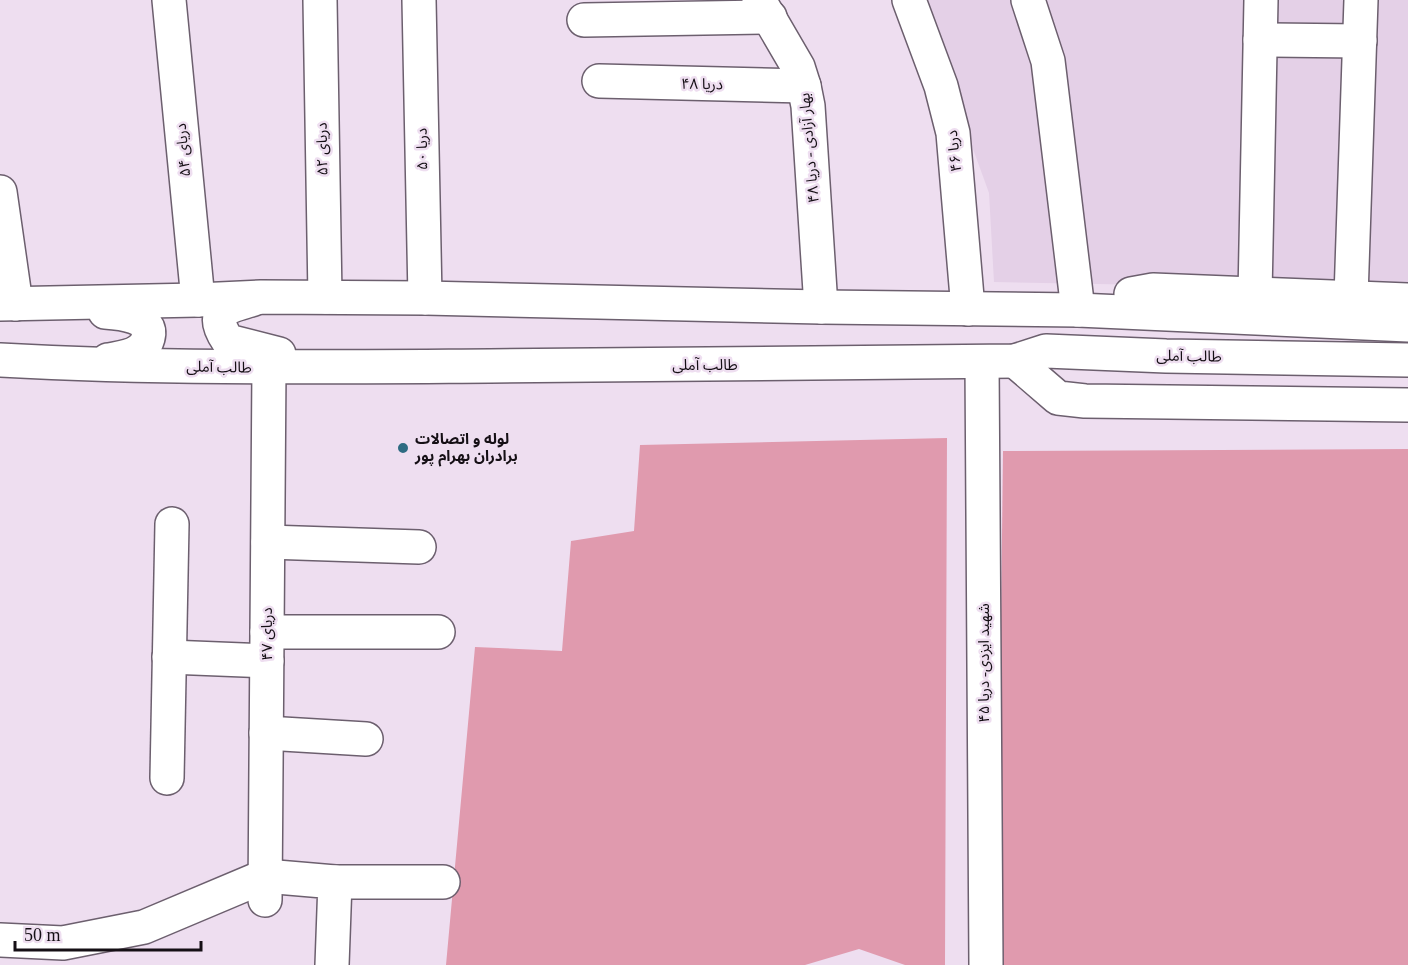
<svg xmlns="http://www.w3.org/2000/svg" width="1408" height="965" font-family="'Times New Roman','Noto Sans Arabic',serif">
	<style>
		.built { fill: #e4d0e7 }
		.forest { fill: #e09aae }
		.lines { fill: none; stroke-linecap: round; stroke-linejoin: round }
		.minor-casing { stroke: #6c5f6e; stroke-width: 36 }
		.major-casing { stroke: #6c5f6e; stroke-width: 36 }
		.minor { stroke: #fff; stroke-width: 33 }
		.major { stroke: #fff; stroke-width: 33 }
		.poi-dot { fill: #2e6b82; stroke: #eedef0; stroke-width: 2 }
		.labels { text-anchor: middle; stroke-width: 5; stroke-linejoin: round; paint-order: stroke }
		.street-label { font-size: 15px; fill: #150f15; stroke: #eedef0 }
		.poi-label { font-size: 15px; font-weight: bold; fill: #150f15; stroke: #eedef0; text-anchor: start }
	</style>
	<rect width="100%" height="100%" fill="#eedef0"/>
	<polygon class="built" points="919,0 1408,0 1408,290 994,282 989,193"/>
	<g class="forest">
		<polygon points="947,438 945,965 905,965 859,949 805,965 446,965 475,647 562,651 571,541 634,531 640,445"/>
		<polygon points="1408,449 1408,965 997,965 1003,451"/>
	</g>
	<g class="lines">
		<g class="minor-casing">
			<g id="minor">
				<polyline points="169,0 198,300"/>
				<polyline points="320,0 325,297"/>
				<polyline points="419,0 425,298"/>
				<polyline points="759,0 798,67 804,86 808,106 821,307"/>
				<polyline points="909,0 941,86 953,133 968,309"/>
				<polyline points="1028,0 1048,61 1078,310"/>
				<polyline points="584,20 770,17"/>
				<polyline points="1260,40 1360,41"/>
				<polyline points="599,81 804,86"/>
				<polyline points="0,192 16,304"/>
				<polyline points="1255,294 1261,0"/>
				<polyline points="1351,297 1361,0"/>
				<polyline points="982,362 986,965"/>
				<polyline points="268,542 419,547"/>
				<polyline points="267,632 438,632"/>
				<polyline points="169,657 267,661"/>
				<polyline points="266,733 366,739"/>
				<polyline points="167,778 172,524"/>
				<polyline points="335,882 443,882"/>
				<polyline points="265,900 269,367"/>
				<polyline points="0,940 63,943 144,927 265,876 335,882 332,965"/>
			</g>
		</g>
		<g class="major-casing">
			<g id="major">
				<polyline points="1131,294 1153,290 1408,300"/>
				<path d="M254,299C228,307 207,310 228,341L279,354"/>
				<polyline points="0,304 198,300 261,297 425,298 821,307 1078,310 1408,325"/>
				<path d="M105,312C120,313 154,316 148,338C147,342 144,348 140,350C132,357 118,358 108,360"/>
				<path d="M0,360C163,369 326,367 490,366C665,365 840,364 1015,361L1046,351L1166,356L1408,360"/>
				<polyline points="1015,361 1058,398 1085,401 1408,405"/>
			</g>
		</g>
		<use href="#minor" class="minor"/>
		<use href="#major" class="major"/>
	</g>
	<circle class="poi-dot" cx="403" cy="448" r="6"/>
	<g class="labels">
		<g class="street-label">
			<text transform="translate(702 84) rotate(1)" y="5">دریا ۴۸</text>
			<text transform="translate(809 148) rotate(-95)" y="5">بهار آزادی - دریا ۴۸</text>
			<text transform="translate(322 149) rotate(-91)" y="5">دریای ۵۲</text>
			<text transform="translate(422 149) rotate(-91)" y="5">دریا ۵۰</text>
			<text transform="translate(183 150) rotate(-95)" y="5">دریای ۵۴</text>
			<text transform="translate(954 151) rotate(-96)" y="5">دریا ۴۶</text>
			<text transform="translate(1189 356) rotate(1)" y="5">طالب آملی</text>
			<text x="705" y="370">طالب آملی</text>
			<text transform="translate(219 367) rotate(1)" y="5">طالب آملی</text>
			<text transform="translate(267 634) rotate(-90)" y="5">دریای ۴۷</text>
			<text transform="translate(984 663) rotate(-90)" y="5">شهید ایزدی- دریا ۴۵</text>
		</g>
		<g class="poi-label">
			<text x="415" y="444">لوله و اتصالات<tspan x="415" dy="17">برادران بهرام پور</tspan></text>
		</g>
	</g>
	<path d="M15 941v9h186v-9" fill="none" stroke="#150f15" stroke-width="3"/>
	<text x="24" y="941" font-size="18" fill="#150f15" stroke="#eedef0" stroke-width="4.5" paint-order="stroke">50 m</text>
</svg>
